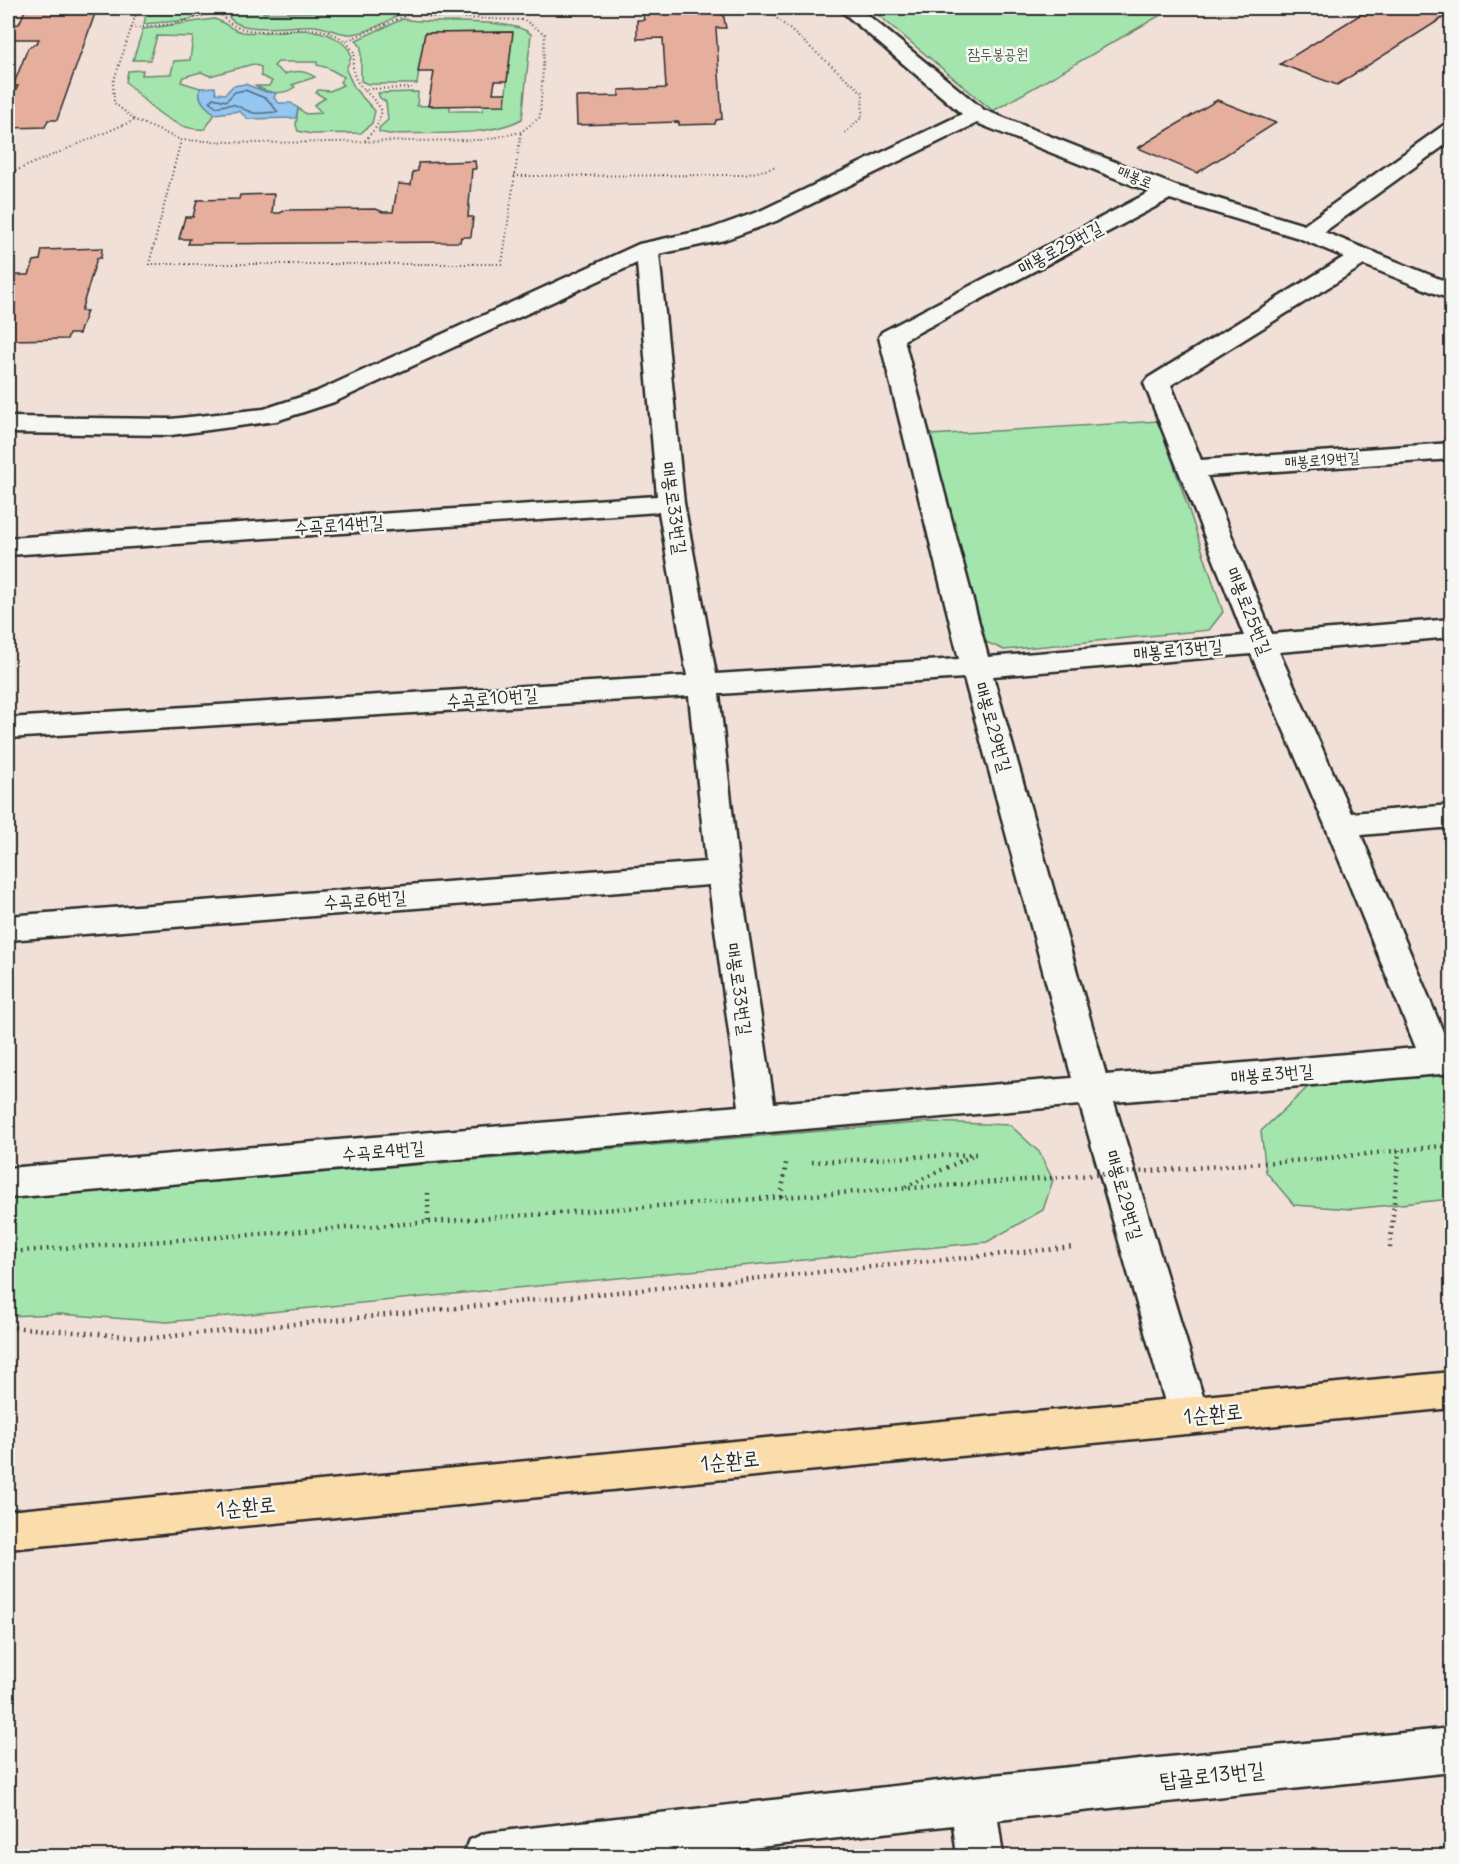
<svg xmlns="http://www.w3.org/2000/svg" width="1459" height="1864" font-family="Delius,'Poor Story',sans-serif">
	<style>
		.green { fill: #a4e5ae; stroke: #68886c; stroke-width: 1.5 }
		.water { fill: #93c6f0; stroke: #6988a1; stroke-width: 1.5 }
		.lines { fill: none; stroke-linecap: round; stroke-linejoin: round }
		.shore { stroke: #55697a; stroke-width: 1.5 }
		.building { fill: #e6ae9d; stroke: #2b2b2b; stroke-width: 1.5 }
		.minor-casing { stroke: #2b2b2b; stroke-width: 5 }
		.major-casing { stroke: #2b2b2b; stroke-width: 5 }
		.path-far1 { stroke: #2b2b2b; stroke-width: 2; stroke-dasharray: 1 3; stroke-linecap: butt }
		.path { stroke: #2b2b2b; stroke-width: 4.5; stroke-dasharray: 1.5 5; stroke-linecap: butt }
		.minor { fill: #f6f6f2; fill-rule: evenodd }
		.major { fill: #fbdcab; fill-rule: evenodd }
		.path-bridge { stroke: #2b2b2b; stroke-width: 4.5; stroke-dasharray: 1.5 5; stroke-linecap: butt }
		.labels { text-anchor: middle; stroke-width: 5; stroke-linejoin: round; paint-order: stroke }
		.far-park-label { font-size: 15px; fill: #495a4c; stroke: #f6f6f2 }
		.far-street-label { font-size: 15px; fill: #2b2b2b; stroke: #f6f6f2 }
		.street-label { font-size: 18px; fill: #2b2b2b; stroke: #f6f6f2 }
		.near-street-label { font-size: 21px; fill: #2b2b2b; stroke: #f6f6f2 }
	</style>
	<rect width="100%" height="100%" fill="#f1e0d8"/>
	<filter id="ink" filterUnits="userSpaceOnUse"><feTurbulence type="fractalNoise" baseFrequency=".0167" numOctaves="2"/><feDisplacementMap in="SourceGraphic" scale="12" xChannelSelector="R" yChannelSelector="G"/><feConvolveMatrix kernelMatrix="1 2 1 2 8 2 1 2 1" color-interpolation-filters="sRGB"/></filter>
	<g filter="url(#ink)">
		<g class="green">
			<polygon points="174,8 222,8 188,20 144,24 146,14 171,14"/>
			<path d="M237,8H265L263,13L355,12L357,8H394L399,14C388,22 366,33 352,34C340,35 327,27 315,26C294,24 242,36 229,17Z"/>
			<polygon points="870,8 1173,8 993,111"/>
			<path d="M214,19C224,21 230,30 242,32C274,36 313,20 341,42C346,46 351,50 351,57C350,61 347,66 346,70L355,89L375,111L372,123L361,133L311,134L298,131L296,125L298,108L306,114L322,113L314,105L325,98L316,93L318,90L330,91L343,85L340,82L344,77L328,68L317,65V62H278L274,66L284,74C295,70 305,70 315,77L292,85L295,87C282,96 269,94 256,86H269L272,81L261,76V67L253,64L210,76L201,72L183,77L181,82L200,88C198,101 205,106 215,114L205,129C174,132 146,103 126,82L128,71L143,70L142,75L171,74L174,61L190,60L193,37L157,36L150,60H133L143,29Z"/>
			<path d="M403,19C435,26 510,16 531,34L522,119C486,138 429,132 389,134L379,132V128L388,120L386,102L380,98L378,93L418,92L417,106L450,105V111H482L483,105L506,93L512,32L425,33L417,84H368L361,81V47L356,40Z"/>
			<polygon points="1159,421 1223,612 1209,630 1004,650 979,639 929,435"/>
			<polygon points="1451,1075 1451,1199 1351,1209 1294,1205 1266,1172 1261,1131 1308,1087"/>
			<polygon points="930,1122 1010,1125 1039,1152 1053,1180 1043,1210 987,1242 167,1322 59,1314 8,1316 8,1199"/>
		</g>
		<path class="water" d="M245,84L266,92L276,93L274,98L279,103H291L298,108L296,118L248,119L239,111L215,114C205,106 198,101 200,88L215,87L216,93L225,94L233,86Z"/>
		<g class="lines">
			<path class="shore" d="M245,90L267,99L278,112C271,112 261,114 254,113C237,109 239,100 217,107L210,102L213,98L226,101L235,92Z"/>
		</g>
		<g class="building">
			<polygon points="26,8 97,8 57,120 48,120 45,127 11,128 13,123 8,123 8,91 16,90 18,86 13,86 28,48 37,43 39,39 8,39 10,25 19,24"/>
			<polygon points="646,8 722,8 726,28 716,28 722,119 716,120 715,124 679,125 679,122 577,125 576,97 619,96 619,90 666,88 663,38 637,39 637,20 644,20 642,10"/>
			<polygon points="1371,8 1452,8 1452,12 1337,85 1280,64"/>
			<polygon points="513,32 507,81 495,81 493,93 506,93 505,105 428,106 434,72 418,72 425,33"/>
			<polygon points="1217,100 1276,123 1197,173 1138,148"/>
			<polygon points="475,161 476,169 472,169 468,217 473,217 471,237 461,237 460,242 188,244 190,239 179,239 185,217 193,217 197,200 239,199 240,195 274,194 272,213 280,213 286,210 376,209 383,212 393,212 398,184 411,185 413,172 418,171 418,163"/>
			<polygon points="102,248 101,258 97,258 81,311 87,311 79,334 69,334 67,339 8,340 8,295 15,275 29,275 34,261 40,260 42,250"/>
		</g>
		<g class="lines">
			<g class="minor-casing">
				<g id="minor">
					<path d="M838,8H859L984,110L1176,186L1304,225L1444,125L1452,124V140L1324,232L1452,284V300L1364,265L1171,385L1201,460L1452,443V459L1207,476L1272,634L1452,619V637L1279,652L1351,813L1452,805V827L1361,835L1449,1046L1452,1045V1073L1114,1102L1209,1416L1203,1429L1189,1434L1175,1429L1169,1416L1080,1105L8,1198V1168L739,1106L709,885L8,940V916L706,862L689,696L8,738V718L687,676L659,512L8,555V538L657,496L637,263L334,402L276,421L171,435L8,433V417L171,419L264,409L316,392L639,244L710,229L760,211L962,114ZM977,123L1150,192L882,332L879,337L959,659L716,674L684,503L659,254L724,240L776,221ZM1170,199L1299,238L1344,257L1148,378L1144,383L1244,636L988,657L904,340ZM1251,654L1325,825L1416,1048L1106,1075L993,676ZM964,678L1072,1078L774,1103L739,872L719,694Z"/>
					<polygon points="1452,1728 1452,1772 998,1820 1003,1856 957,1856 953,1825 681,1856 463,1856 470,1840 486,1833 973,1777"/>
				</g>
			</g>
			<g class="major-casing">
				<polygon id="major" points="1452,1372 1452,1408 8,1549 8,1511"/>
			</g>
			<g class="path-far1">
				<polyline points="138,8 113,83 114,103 135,120 181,140 256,143 483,140 521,132 540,117 545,34 524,20 430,17 411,8"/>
				<polyline points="765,8 863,93 862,117 843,135"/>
				<path d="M219,12C249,57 324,0 355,54C346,85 369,88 382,111L377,126L364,142"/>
				<polyline points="131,28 172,24 232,8"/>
				<polyline points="348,40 417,11"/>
				<polyline points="363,89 415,88"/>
				<polyline points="181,140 149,264 502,264 521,132"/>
				<polyline points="8,174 135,120"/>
				<polyline points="514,176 745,175 777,167"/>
			</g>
			<g class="path">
				<polyline points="1444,1104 1448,1145"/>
				<polyline points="1319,1159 1452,1145"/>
				<polyline points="812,1162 976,1154 903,1188"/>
				<polyline points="428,1193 428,1222"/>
				<polyline points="781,1197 786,1163 790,1163"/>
				<polyline points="1390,1248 1399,1150"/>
				<polyline points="8,1252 1024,1180"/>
				<polyline points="8,1327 152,1338 1074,1247"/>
			</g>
			<use href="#minor" class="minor"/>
			<use href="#major" class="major"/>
			<polyline class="path-bridge" points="1024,1180 1319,1159"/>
		</g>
	</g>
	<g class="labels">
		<g class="far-park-label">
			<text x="998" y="59">잠두봉공원</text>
		</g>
		<g class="far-street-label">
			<text transform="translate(1135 177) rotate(22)" y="5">매봉로</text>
			<text transform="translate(1322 460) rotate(-4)" y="5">매봉로19번길</text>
		</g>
		<g class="street-label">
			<text transform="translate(1060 248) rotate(-28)" y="6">매봉로29번길</text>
			<text transform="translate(674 508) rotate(82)" y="6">매봉로33번길</text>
			<text transform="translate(339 525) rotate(-4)" y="6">수곡로14번길</text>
			<text transform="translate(1249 611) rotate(68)" y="6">매봉로25번길</text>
			<text transform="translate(1178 650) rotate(-5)" y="6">매봉로13번길</text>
			<text transform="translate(492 698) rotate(-4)" y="6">수곡로10번길</text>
			<text transform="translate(993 727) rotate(74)" y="6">매봉로29번길</text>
			<text transform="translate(365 900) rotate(-4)" y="6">수곡로6번길</text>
			<text transform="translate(739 989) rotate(82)" y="6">매봉로33번길</text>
			<text transform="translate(1272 1074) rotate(-5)" y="6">매봉로3번길</text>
			<text transform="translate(383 1151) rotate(-5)" y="6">수곡로4번길</text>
			<text transform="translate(1124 1195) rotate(74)" y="6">매봉로29번길</text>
		</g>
		<g class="near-street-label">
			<text transform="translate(1213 1414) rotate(-6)" y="7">1순환로</text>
			<text transform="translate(730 1461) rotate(-6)" y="7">1순환로</text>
			<text transform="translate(246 1507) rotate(-6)" y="7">1순환로</text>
			<text transform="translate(1212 1775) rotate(-6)" y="7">탑골로13번길</text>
		</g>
	</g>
	<rect width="1459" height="1864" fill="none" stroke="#f6f6f2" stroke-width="30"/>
	<rect x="15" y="15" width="1429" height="1834" fill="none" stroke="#2b2b2b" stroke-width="2" filter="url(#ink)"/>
</svg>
